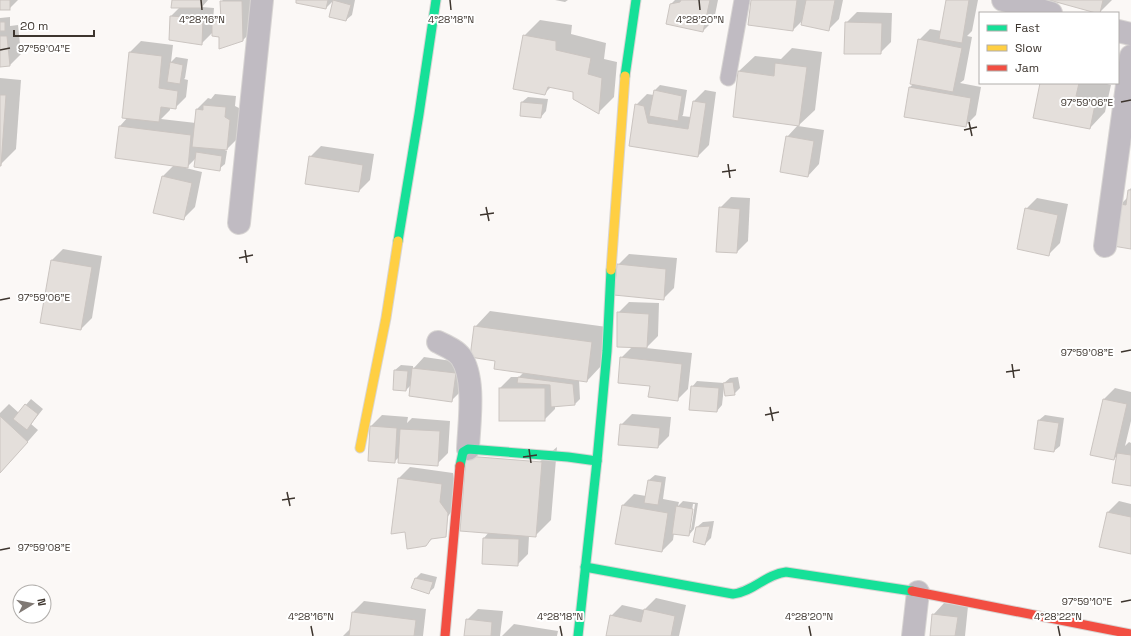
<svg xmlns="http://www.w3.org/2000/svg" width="1131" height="636" font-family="'Space Grotesk',sans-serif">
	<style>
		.shadow { fill: #0003; fill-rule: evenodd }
		.building { fill: #e4dfdb; stroke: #cbc5c1 }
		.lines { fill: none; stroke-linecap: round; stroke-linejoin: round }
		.lane-casing { stroke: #d8d5d3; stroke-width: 17 }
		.street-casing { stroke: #d8d5d3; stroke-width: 24 }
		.fast-casing { stroke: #d8d5d3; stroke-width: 11 }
		.slow-casing { stroke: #d8d5d3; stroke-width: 11 }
		.jam-casing { stroke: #d8d5d3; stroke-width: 11 }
		.lane { stroke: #c0bbc2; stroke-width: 15 }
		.street { stroke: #c0bbc2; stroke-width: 22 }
		.fast { stroke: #16e098; stroke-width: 9 }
		.slow { stroke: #ffcf43; stroke-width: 9 }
		.jam { stroke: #f24e42; stroke-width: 9 }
		.ticks { fill: none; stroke: #3d352e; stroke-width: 1.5 }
		.ticks-label { font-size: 10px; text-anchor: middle; fill: #3d352e; stroke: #fff; stroke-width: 4; stroke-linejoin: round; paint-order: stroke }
	</style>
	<rect width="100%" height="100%" fill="#fbf8f6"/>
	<g class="shadow">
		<polygon points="0,0 18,0 9,9 0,9"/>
		<polygon points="173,0 208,0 202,7 214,8 213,21 222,12 221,2 223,0 253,0 254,29 243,40 220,36 213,32 201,44 171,16 180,7"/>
		<polygon points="297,0 334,0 326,8"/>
		<polygon points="334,0 355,0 352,15 346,20 330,16"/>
		<polygon points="555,0 568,0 565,2"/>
		<polygon points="675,0 718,0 714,20 703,31 671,4"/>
		<polygon points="752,0 843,0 839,19 828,30 803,20 793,30"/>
		<polygon points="947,0 978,0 972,31 967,36 972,37 964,80 960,83 981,87 976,115 965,126 909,88 914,83 919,40 930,29 942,31"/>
		<polygon points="1050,0 1112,0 1099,13"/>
		<polygon points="857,12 892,13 891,42 880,53 846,23"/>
		<polygon points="10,17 10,26 18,25 21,54 10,65 0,66 0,18"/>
		<polygon points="540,20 572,25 571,34 606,43 604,59 617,62 614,97 598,113 574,92 552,86 544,94 524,36"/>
		<polygon points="141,41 173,45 171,62 176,57 188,59 185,78 184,79 188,80 186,97 175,108 170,107 170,110 161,119 196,123 197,109 208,98 211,99 215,94 236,96 235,106 241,109 238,138 225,151 227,151 225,164 219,169 196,158 186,168 202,172 195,207 184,218 163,176 174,165 120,126 128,117 130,52"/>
		<polygon points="792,48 822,52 815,110 798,126 824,130 819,164 808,176 787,137 798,125 739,71 755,56 781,59"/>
		<polygon points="0,78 21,80 16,149 0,165"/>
		<polygon points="1041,83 1103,83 1111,85 1105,112 1090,128"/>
		<polygon points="660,85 687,90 683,115 682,116 691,117 694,101 705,90 716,92 709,145 698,156 630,145 636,105 647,94 654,95 655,90"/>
		<polygon points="528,97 548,99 546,111 541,117 521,115 522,102"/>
		<polygon points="321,146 374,154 370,180 359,191 310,157"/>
		<polygon points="1131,188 1131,248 1121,204 1128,197 1129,190"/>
		<polygon points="731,197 750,198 748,241 737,252 720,208"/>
		<polygon points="1037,198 1068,204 1060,243 1049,254 1026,209"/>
		<polygon points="63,249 102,256 92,318 81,329 52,260"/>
		<polygon points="629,254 677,258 674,288 663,299 618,265"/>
		<polygon points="629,302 659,303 658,336 646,348 692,353 688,389 677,400 651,385 621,358 632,347 618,313"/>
		<polygon points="490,311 607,327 602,365 587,381 579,379 580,399 575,404 555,406 555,409 544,420 500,388 511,377 519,377 524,372 496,360 475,327"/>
		<polygon points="424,357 466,363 462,390 451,401 411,385 406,390 395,370 401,365 413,366 413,369"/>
		<polygon points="738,377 740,388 734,394 724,387 722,405 717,411 692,387 697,381 724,383 730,378"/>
		<polygon points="1115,388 1131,392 1131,421 1125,446 1129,442 1131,443 1131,485 1118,455 1114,459 1092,454 1104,399"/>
		<polygon points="31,399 43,409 31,424 38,430 0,473 0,413 9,404 19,413"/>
		<polygon points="632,414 671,417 669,436 658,447 621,425"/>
		<polygon points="382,415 408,417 407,423 412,418 450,421 448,453 437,464 399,457 394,462 371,426"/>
		<polygon points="1045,415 1064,418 1060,446 1054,451 1039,420"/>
		<polygon points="557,447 551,520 535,536 529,536 528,554 517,565 484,538 489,532 461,530"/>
		<polygon points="410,467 453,473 458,502 433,538 425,545 399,478"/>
		<path d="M655,475L666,477L663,499L679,502L678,506L683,501L698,503L694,529L689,535L674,533L673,540L662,551L616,543L623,505L634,494L646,496L649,480ZM693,504H695L691,530H689Z"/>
		<polygon points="1119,501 1131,504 1131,553 1100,546 1108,512"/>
		<polygon points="714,521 711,538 705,544 697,527 703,522"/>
		<polygon points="421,573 437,577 434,588 428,593 412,587 416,578"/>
		<polygon points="656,598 686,605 679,636 607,636 611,616 622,605 644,610"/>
		<polygon points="364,601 426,609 423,636 343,636 351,628 353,612"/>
		<polygon points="944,603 968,606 965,636 931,636 933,615"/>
		<polygon points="478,609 503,611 500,636 465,636 467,620"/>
		<polygon points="514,624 558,631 557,636 502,636"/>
	</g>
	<g class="building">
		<rect x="0" y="0" width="10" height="10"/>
		<polygon points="172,0 202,0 202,8 171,8"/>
		<polygon points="296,0 328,0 326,9 296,3"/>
		<polygon points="333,0 351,5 346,21 329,17"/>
		<polygon points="681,0 710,0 703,32 666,24 670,4 680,2"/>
		<polygon points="751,0 797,0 793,31 748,25"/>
		<polygon points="806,0 835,0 829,31 801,25"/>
		<polygon points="946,0 969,0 962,43 939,39"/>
		<polygon points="1049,0 1103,0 1100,13 1096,13"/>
		<polygon points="220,1 242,1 243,41 219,49 219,37 212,36 212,21 221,21"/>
		<polygon points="170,16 203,18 202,45 169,40"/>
		<rect x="0" y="22" width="5" height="9"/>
		<polygon points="845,22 882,23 881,54 844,54"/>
		<polygon points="523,35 556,41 556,50 591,58 588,74 602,78 599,114 573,99 573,92 548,87 545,95 513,89"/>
		<polygon points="0,36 7,36 10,66 0,67"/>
		<polygon points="918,39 962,48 953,92 910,84"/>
		<polygon points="129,52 162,56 159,88 178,91 176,109 161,107 159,122 122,118"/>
		<polygon points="170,62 183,65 180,84 167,82"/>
		<polygon points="775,63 807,67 799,126 733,117 738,71 774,76"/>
		<polygon points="1040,83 1079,83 1076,96 1096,100 1090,129 1033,118"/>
		<polygon points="909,87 971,98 966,127 904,117"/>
		<polygon points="654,90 682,96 678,121 649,116"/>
		<polygon points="0,95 6,95 1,166 0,166"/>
		<polygon points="693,101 706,103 698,157 629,146 635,104 644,106 648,123 688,129"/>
		<polygon points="521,102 543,104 541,118 520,116"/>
		<polygon points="203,105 226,107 225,117 230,120 227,150 192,147 196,109 203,110"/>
		<polygon points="119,126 191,135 188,168 115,158"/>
		<polygon points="786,136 814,141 808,177 780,172"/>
		<polygon points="196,152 222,156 220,171 194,167"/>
		<polygon points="309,156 363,165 359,192 305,184"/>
		<polygon points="162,176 192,183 184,220 153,213"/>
		<polygon points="1128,190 1131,190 1131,249 1113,246 1120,204 1126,205"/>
		<polygon points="719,207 740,209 737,253 716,252"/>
		<polygon points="1025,208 1058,215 1049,256 1017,249"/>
		<polygon points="51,260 92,267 81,330 40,323"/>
		<polygon points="617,264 666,269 664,300 614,295"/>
		<polygon points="617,312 649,314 647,348 617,347"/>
		<polygon points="474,326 592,342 587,382 494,369 495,361 470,357"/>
		<polygon points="620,357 682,364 678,401 648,397 650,386 618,383"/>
		<polygon points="412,368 456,373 452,402 409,396"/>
		<polygon points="394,370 408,371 406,391 393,390"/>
		<polygon points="518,377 573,384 575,405 551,407 550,385 517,383"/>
		<polygon points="733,382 735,395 725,396 723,383"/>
		<polygon points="691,386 719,388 717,412 689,410"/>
		<rect x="499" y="388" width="46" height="33"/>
		<polygon points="1103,399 1127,404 1114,460 1090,455"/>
		<polygon points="25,404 38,414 27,430 13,419"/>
		<polygon points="0,416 28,442 0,473"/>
		<polygon points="1038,420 1059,423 1054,452 1034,449"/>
		<polygon points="620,424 660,428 658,448 618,445"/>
		<polygon points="370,426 397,428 395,463 368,461"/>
		<polygon points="400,429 440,431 438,466 398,463"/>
		<polygon points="1117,453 1131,455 1131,486 1112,483"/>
		<polygon points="466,456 542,462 536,537 460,531"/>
		<polygon points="398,478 442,484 440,502 448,513 446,537 431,539 426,546 407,549 405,532 391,534"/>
		<polygon points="648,480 662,482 658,505 644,503"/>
		<polygon points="622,505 668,513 662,552 615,544"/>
		<polygon points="676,506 693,509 689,536 672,534"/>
		<polygon points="1107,512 1131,517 1131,554 1099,547"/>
		<polygon points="710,526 705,545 693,542 696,527"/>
		<polygon points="483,538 519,539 518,566 482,564"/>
		<polygon points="415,578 433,582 429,594 411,588"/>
		<polygon points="644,609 675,616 671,636 606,636 610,615 641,622"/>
		<polygon points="352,612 416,620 414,636 349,636"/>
		<polygon points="932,614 958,617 955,636 930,636"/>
		<polygon points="466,619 492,622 491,636 464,636"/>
	</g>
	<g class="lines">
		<g class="lane-casing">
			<polyline id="lane" points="728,78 742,0"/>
		</g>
		<g class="street-casing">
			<g id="street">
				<polyline points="1003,0 1051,13"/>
				<polyline points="1118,31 1131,34"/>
				<polyline points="239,223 262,0"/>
				<polyline points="1105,246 1131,56"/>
				<path d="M438,342C446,346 456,350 461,357C476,379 469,423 468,449"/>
				<polyline points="913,636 918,592"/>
			</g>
		</g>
		<g class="fast-casing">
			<g id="fast">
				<polyline points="625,76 636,0"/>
				<polyline points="398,241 419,114 436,0"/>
				<polyline points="460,466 463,452 468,449 568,457 597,461"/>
				<path d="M585,567L733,594C753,592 766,574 786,572L912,591"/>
				<polyline points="578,636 597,461 607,351 611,270"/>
			</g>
		</g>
		<g class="slow-casing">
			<g id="slow">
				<polyline points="611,270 625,76"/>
				<polyline points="360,448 386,318 398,241"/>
			</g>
		</g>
		<g class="jam-casing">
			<g id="jam">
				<polyline points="912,591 1131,634"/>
				<polyline points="445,636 460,466"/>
			</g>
		</g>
		<use href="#lane" class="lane"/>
		<use href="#street" class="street"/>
		<use href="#fast" class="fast"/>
		<use href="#slow" class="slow"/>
		<use href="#jam" class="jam"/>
	</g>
	<path class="ticks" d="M201,0L202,10M450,0L451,10M699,0L700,10M0,50L10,48M1121,102L1131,100M969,122L972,136M964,130L977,127M728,164L730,178M722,172L736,170M486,207L489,221M480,215L494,213M245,250L247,263M239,258L253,255M0,300L10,298M1121,352L1131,350M1012,364L1014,378M1006,372L1020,370M770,407L773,421M765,415L779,412M529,449L531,463M523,457L537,455M287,492L290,506M282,500L295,498M0,550L10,548M1121,602L1131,600M311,626L313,636M560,626L562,636M809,626L811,636M1058,626L1060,636"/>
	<g class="ticks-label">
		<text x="202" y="23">4°28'16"N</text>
		<text x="451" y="23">4°28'18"N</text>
		<text x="700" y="23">4°28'20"N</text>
		<text x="44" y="52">97°59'04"E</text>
		<text x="1087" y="106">97°59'06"E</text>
		<text x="44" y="301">97°59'06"E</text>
		<text x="1087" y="356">97°59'08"E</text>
		<text x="44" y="551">97°59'08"E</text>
		<text x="1087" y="605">97°59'10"E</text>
		<text x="311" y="620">4°28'16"N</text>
		<text x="560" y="620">4°28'18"N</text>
		<text x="809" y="620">4°28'20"N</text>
		<text x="1058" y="620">4°28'22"N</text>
	</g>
	<rect x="979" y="12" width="140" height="72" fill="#ffffff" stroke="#b1aeab"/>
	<rect x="987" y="25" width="20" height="6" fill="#16e098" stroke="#b1aeab"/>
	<text x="1015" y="32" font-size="12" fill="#3d352e">Fast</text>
	<rect x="987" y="45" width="20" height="6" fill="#ffcf43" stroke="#b1aeab"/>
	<text x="1015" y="52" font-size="12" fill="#3d352e">Slow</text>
	<rect x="987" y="65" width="20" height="6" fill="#f24e42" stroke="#b1aeab"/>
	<text x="1015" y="72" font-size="12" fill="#3d352e">Jam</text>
	<g transform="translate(32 604) rotate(80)"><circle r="19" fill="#ffffff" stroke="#b1aeab"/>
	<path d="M0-3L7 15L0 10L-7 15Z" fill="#807974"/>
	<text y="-6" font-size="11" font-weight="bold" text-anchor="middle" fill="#3d352e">N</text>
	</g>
	<path d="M14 30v6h80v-6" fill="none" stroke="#3d352e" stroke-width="2"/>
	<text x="20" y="30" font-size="12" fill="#3d352e" stroke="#ffffff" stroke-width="3" paint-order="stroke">20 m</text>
</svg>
